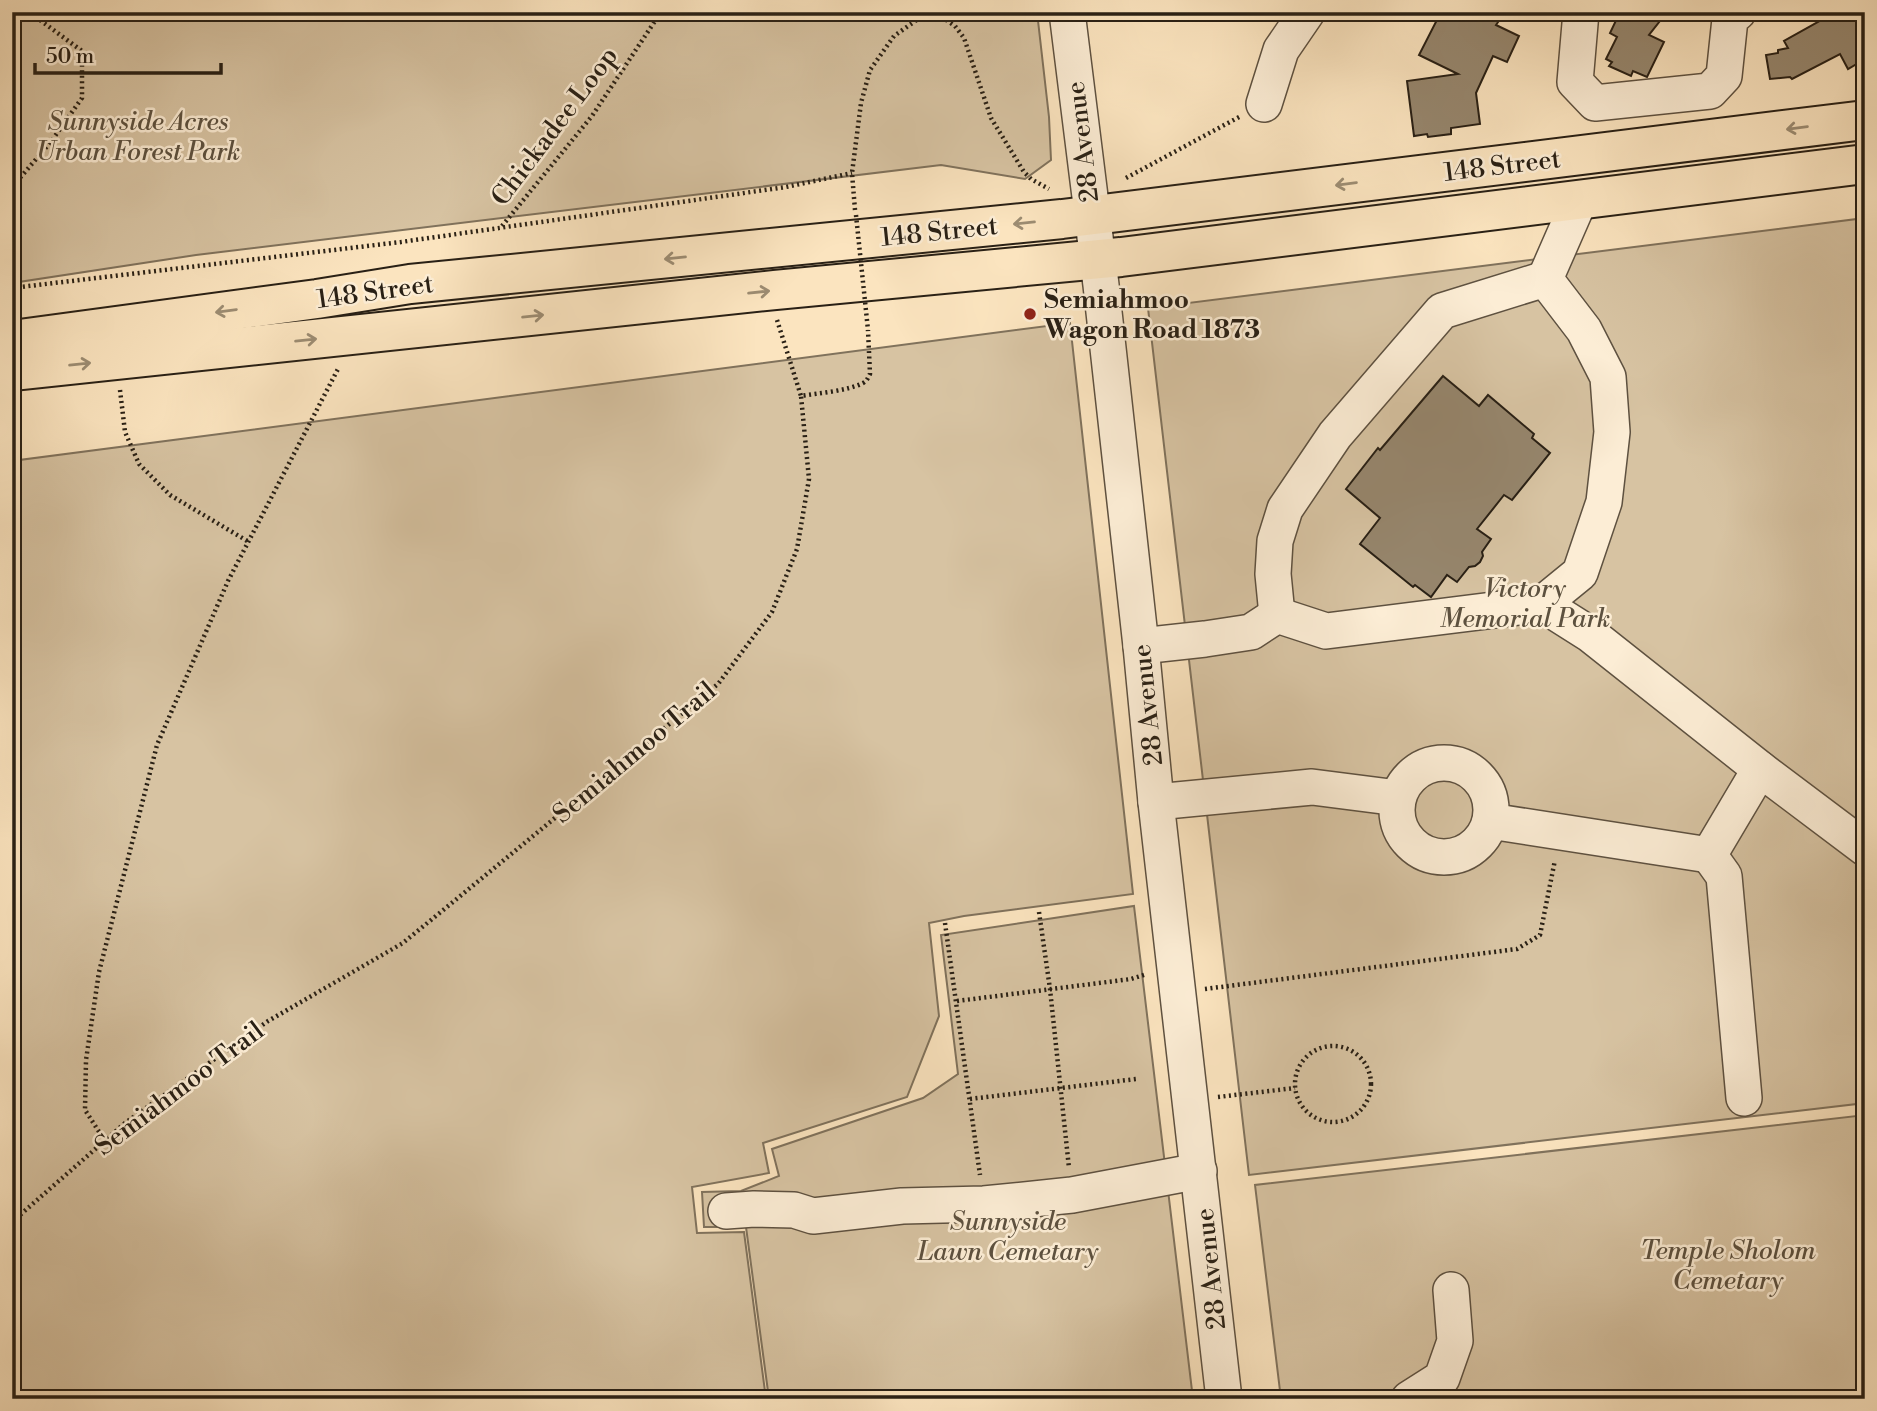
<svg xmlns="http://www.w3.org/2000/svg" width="1877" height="1411" font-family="'Libre Bodoni',serif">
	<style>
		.green { fill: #d7c3a2; stroke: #80725c; stroke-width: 2 }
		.building { fill: #96866d; stroke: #292015; stroke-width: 2 }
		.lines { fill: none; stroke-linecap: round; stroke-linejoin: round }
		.minor-casing { stroke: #5e5140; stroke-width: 38 }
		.major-casing { stroke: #292015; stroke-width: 42 }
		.path { stroke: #292015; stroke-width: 4.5; stroke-dasharray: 2 3.5; stroke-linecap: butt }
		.minor { stroke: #fcedd5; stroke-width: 35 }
		.major { stroke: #fbe4bf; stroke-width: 38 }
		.path-bridge { stroke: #292015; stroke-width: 4.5; stroke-dasharray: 2 3.5; stroke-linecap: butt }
		.oneway { stroke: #9c8c72 }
		.poi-dot { fill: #8f2418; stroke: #fcedd5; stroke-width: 2.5 }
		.labels { text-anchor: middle; stroke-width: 5; stroke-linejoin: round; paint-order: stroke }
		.park-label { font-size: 26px; font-style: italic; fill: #5d513f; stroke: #fcedd5 }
		.street-label { font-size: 26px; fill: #292015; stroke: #fcedd5 }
		.poi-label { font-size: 26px; font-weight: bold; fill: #292015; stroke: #fcedd5; text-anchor: start }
	</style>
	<rect width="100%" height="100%" fill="#fbe4bf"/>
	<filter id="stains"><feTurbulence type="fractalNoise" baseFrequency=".00286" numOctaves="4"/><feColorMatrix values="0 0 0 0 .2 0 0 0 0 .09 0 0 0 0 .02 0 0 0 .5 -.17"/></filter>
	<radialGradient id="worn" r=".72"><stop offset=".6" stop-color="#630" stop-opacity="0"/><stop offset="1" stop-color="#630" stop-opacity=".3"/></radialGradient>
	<g class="green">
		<polygon points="12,12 1037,12 1049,117 1051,160 1025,179 941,165 196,255 12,283"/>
		<polygon points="1865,218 1865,1103 1249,1175 1148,308"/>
		<polygon points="1070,323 1133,894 964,916 929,923 939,1016 907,1097 763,1143 769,1173 692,1187 697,1233 744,1232 766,1399 12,1399 12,461"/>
		<polygon points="1134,906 1193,1399 769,1399 746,1227 704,1227 702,1192 741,1191 779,1176 772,1149 923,1098 958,1074 941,935"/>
		<polygon points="1865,1115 1865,1399 1281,1399 1255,1185"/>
	</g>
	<g class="building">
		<polygon points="1441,12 1505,12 1496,25 1519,36 1507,62 1493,56 1476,93 1480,124 1451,128 1451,134 1428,137 1427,134 1414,136 1407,81 1458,74 1419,55"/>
		<polygon points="1620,12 1667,12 1649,35 1664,42 1647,77 1633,71 1631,76 1609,66 1612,62 1606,59 1617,37 1610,33"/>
		<polygon points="1819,12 1865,12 1865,59 1848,69 1840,54 1792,79 1790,77 1770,79 1766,55 1778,53 1778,50 1788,48 1784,41 1823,19"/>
		<polygon points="1443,376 1479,406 1488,395 1534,434 1532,438 1550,453 1512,500 1504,495 1477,529 1491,539 1482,552 1483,556 1480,562 1475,566 1469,567 1457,582 1447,575 1431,597 1415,585 1413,587 1360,544 1380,518 1346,489 1378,448 1380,450"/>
	</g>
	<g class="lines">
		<g class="minor-casing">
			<g id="minor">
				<polyline points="1067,12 1101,285 1141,646 1156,802 1224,1399"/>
				<polyline points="1581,12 1575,82 1595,103 1710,91 1724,76 1730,19 1738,12"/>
				<polyline points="1264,104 1281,50 1307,12"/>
				<polyline points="1542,604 1591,635 1760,769 1865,848"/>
				<polyline points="1277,615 1273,574 1275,541 1285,509 1335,435 1442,311 1545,279"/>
				<polyline points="1141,646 1205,639 1251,632 1277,615 1326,631 1542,604 1580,573 1604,502 1612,432 1608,377 1584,330 1545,279 1580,199"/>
				<circle cx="1444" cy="810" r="47"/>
				<polyline points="1156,802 1312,787 1398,798"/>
				<polyline points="1490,821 1709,855 1760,769"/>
				<polyline points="1709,855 1724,876 1744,1098"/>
				<polyline points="726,1211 754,1209 794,1210 813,1216 902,1206 984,1204 1072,1195 1199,1171"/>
				<polyline points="1409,1399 1442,1378 1455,1341 1451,1290"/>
			</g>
		</g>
		<g class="major-casing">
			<g id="major">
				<polyline points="12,340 317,299 410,284 1062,219 1865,120"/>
				<polyline points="12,371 775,290 1121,257 1865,164"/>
			</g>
		</g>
		<g class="path">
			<polyline points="1126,178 1241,116"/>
			<polyline points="855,210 852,173 861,103 870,70 894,36 918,19 929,17 942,17 955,26 964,38 991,118 1024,172 1031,179 1049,189"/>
			<polyline points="502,226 592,116 655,21 656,12"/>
			<polyline points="20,287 18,270 19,179 50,143 82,98 82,51 29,12"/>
			<polyline points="12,288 401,242 786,187 852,173"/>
			<polyline points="777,320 801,396"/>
			<polyline points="120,390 125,432 139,464 170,495 249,542"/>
			<polyline points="1039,912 1050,989 1069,1168"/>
			<polyline points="945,923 980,1175"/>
			<polyline points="1205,989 1517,949 1540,935 1555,860"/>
			<polyline points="957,1001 1131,979 1147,974"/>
			<circle cx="1333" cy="1084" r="38"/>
			<polyline points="1218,1097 1295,1088"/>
			<polyline points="970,1099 1136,1079"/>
			<polyline points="105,1141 85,1110 86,1060 99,972 157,745 228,581 339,367"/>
			<path d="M12,1222L125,1123L268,1021L403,943L718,684L772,612L797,549L809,479L801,396C819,393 847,391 863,383C868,380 867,379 870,374L868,330"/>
		</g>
		<use href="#minor" class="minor"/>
		<use href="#major" class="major"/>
		<polyline class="path-bridge" points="856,215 868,330"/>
	</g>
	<defs><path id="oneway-shaft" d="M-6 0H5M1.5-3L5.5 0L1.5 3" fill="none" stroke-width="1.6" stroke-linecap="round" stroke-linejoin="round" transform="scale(1.75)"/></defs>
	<g class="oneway">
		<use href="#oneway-shaft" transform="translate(1797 128) rotate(173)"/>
		<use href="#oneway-shaft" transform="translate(1346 184) rotate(173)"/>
		<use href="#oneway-shaft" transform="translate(1024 223) rotate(174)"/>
		<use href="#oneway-shaft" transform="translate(675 258) rotate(174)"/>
		<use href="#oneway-shaft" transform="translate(759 292) rotate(-6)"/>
		<use href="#oneway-shaft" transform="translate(226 311) rotate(172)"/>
		<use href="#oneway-shaft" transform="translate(533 316) rotate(-6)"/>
		<use href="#oneway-shaft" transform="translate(306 340) rotate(-6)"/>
		<use href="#oneway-shaft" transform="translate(80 364) rotate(-6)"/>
	</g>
	<circle class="poi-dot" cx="1030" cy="314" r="7"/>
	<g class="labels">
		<g class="park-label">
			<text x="138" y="130">Sunnyside Acres<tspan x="138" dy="30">Urban Forest Park</tspan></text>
			<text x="1525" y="597">Victory<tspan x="1525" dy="30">Memorial Park</tspan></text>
			<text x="1008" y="1230">Sunnyside<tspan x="1008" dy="30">Lawn Cemetary</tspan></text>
			<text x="1728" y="1259">Temple Sholom<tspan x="1728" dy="30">Cemetary</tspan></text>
		</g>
		<g class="street-label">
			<text transform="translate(554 126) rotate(-53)" y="9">Chickadee Loop</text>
			<text transform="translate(1082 142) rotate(-97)" y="9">28 Avenue</text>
			<text transform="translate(1502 165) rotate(-7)" y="9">148 Street</text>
			<text transform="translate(939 231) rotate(-6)" y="9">148 Street</text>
			<text transform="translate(375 291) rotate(-8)" y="9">148 Street</text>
			<text transform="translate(1147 705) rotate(-96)" y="9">28 Avenue</text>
			<text transform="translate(634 752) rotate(-40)" y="9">Semiahmoo Trail</text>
			<text transform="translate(179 1088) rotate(-37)" y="9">Semiahmoo Trail</text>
			<text transform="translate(1210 1269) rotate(-96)" y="9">28 Avenue</text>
		</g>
		<g class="poi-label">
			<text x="1044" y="308">Semiahmoo<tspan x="1044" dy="30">Wagon Road 1873</tspan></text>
		</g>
	</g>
	<rect width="1877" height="1411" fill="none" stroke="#fbe4bf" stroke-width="42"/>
	<rect x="14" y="14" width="1849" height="1383" fill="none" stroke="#292015" stroke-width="3.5"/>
	<rect x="21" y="21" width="1835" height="1369" fill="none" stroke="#292015" stroke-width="2"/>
	<path d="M35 63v10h186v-10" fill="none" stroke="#292015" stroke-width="3.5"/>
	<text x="46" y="63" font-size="21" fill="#292015" stroke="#fcedd5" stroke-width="5" paint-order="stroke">50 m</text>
	<rect width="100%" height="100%" filter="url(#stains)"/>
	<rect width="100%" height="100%" fill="url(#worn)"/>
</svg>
